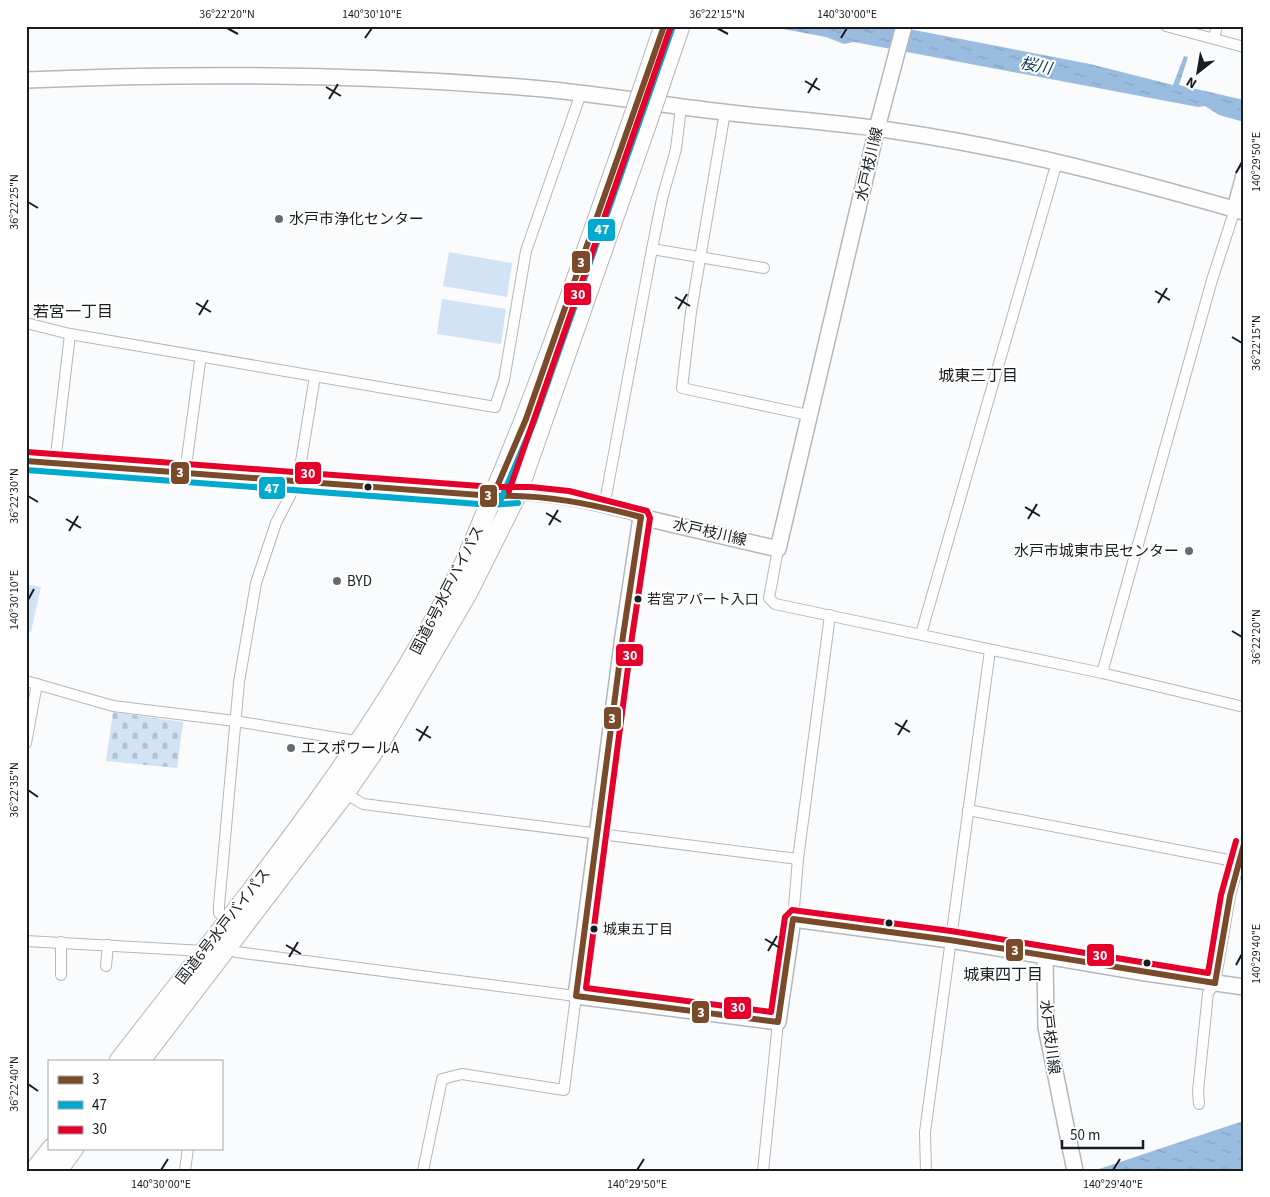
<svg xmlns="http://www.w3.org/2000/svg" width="1270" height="1197" font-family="'Source Sans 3','Noto Sans JP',sans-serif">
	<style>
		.cemetery { fill: url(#cemetery-stones) }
		.park { fill: #d1e3f5 }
		.water { fill: url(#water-ripples) }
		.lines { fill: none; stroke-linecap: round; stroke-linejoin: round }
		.street-casing { stroke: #b5b7b9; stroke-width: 12 }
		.secondary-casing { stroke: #b5b7b9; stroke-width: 18 }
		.highway-casing { stroke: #b5b7b9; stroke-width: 21 }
		.street { stroke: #fefeff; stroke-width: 10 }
		.secondary { stroke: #fefeff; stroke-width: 15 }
		.highway { stroke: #fefeff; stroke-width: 19 }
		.highway-bridge-casing { stroke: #b5b7b9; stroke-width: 21; stroke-linecap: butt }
		.highway-bridge { stroke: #fefeff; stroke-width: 19 }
		.bus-1-casing { stroke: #fff; stroke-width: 10 }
		.bus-2-casing { stroke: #fff; stroke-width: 10 }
		.bus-3-casing { stroke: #fff; stroke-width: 10 }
		.bus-1 { stroke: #7a4b2a; stroke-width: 6 }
		.bus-2 { stroke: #00a9ce; stroke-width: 6 }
		.bus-3 { stroke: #e4002b; stroke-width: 6 }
		.ticks { fill: none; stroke: #191d21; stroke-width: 2 }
		.poi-dot { fill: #686b6e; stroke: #fff; stroke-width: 2 }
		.bus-dot { fill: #191d21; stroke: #fff; stroke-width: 2 }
		.labels { text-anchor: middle; stroke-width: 4; stroke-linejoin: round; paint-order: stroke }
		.bus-label { font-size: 14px; fill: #191d21; stroke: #fff; text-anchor: start }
		.street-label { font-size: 15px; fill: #191d21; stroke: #fff }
		.poi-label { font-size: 15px; fill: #191d21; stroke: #fff; text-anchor: start }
		.water-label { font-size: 16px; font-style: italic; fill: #0f3656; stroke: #fff }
		.neighbourhood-label { font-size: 16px; fill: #191d21; stroke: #fff }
		.line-badge { stroke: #fff; stroke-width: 2 }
		.badge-label { font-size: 14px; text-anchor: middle; font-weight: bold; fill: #fff }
		.neatline { fill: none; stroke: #191d21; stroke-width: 2 }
		.ticks-label { font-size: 12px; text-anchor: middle; fill: #191d21 }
	</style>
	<defs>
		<pattern id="cemetery-stones" width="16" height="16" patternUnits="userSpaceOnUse" patternTransform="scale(1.25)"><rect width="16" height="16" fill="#d1e3f5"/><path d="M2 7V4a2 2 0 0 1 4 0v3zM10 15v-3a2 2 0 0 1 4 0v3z" fill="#b3c2d2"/></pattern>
		<pattern id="water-ripples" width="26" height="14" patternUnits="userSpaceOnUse" patternTransform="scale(1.25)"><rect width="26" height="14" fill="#99bcdf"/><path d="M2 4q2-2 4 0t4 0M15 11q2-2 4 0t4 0" fill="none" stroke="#83a1bf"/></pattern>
	</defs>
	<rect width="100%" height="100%" fill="#fafbfc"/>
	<polygon class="cemetery" points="113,712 183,722 177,768 106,761"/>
	<g class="park">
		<polygon points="449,252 512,263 507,297 443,286"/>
		<polygon points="442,299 506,309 501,344 437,334"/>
		<polygon points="26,584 41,587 31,632 26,631"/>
	</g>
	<g class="water">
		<polygon points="767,26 893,26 1090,64 1173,85 1184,56 1188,57 1179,85 1244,100 1244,122 1219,115 1205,106 1198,107 854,42 844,44 826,37"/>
		<polygon points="1240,1122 1244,1123 1244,1171 1093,1171"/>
	</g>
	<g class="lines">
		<g class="street-casing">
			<g id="street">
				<polyline points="1166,26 1244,47"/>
				<polyline points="1214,38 1217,26"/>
				<polyline points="725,112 691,312 682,388 808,415"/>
				<polyline points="652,249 764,268"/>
				<polyline points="26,323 70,334 495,407 504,380 526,251 581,93"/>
				<path d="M26,461L493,496C544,492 592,504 641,517"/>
				<polyline points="55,463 70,334"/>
				<polyline points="185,473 200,362"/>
				<polyline points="604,507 652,249 662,199 676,149 681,107"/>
				<polyline points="778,549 769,598 775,604 1102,673 1244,707"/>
				<polyline points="921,634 1057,162"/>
				<polyline points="1102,673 1212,280 1235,209"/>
				<polyline points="26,681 113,706 235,721 361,742"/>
				<polyline points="26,743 37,684"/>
				<polyline points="345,793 363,804 798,859"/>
				<polyline points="968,810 1239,862"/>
				<polyline points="793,919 798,859 830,615"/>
				<polyline points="227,921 219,913 219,906 239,682 256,583 276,523 298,480 315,376"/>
				<polyline points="26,941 204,951"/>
				<polyline points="224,947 236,952 576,996 564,1090 462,1074 442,1079 423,1171"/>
				<polyline points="106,966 108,945"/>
				<polyline points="61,975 61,942"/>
				<polyline points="1199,1104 1198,1091 1208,993 1215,983 1230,896 1244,843"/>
				<polyline points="185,1171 188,1148"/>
				<polyline points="763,1171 778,1022"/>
				<polyline points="926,1171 925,1132 990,650"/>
			</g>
		</g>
		<g class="secondary-casing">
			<g id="secondary">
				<polyline points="904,26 877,128 778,549 641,517 623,636 576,996 778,1022 793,919 950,940 1146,973 1244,987"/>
				<path d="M26,80C191,73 356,74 520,87C588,92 655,104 723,112C780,119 838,122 895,131C1013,148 1129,179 1244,212"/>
				<polyline points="1235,209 1244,175"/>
				<polyline points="1045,956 1046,1027 1075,1171"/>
			</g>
		</g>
		<g class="highway-casing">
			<g id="highway">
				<path d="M119,1061C242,902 373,746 463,566C474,543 483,519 493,496C546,372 588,245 633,118"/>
				<polyline points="140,1061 345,793 382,739 467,594 517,494 648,120"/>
				<polyline points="34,1171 52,1148"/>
				<polyline points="57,1171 74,1148"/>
			</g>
		</g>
		<use href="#street" class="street"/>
		<use href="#secondary" class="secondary"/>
		<use href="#highway" class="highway"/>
		<g class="highway-bridge-casing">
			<g id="highway-bridge">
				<polyline points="633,118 664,26"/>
				<polyline points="648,120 680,26"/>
			</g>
		</g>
		<use href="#highway-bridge" class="highway-bridge"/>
		<g class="bus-1-casing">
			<g id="bus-1">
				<path d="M26,461L493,496C544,494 592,504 641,517"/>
				<polyline points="493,496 526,419 664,26"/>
				<polyline points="641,517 623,636 576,996 778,1022 793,919 950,940 1215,983"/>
				<polyline points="1215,983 1230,896 1244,844"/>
			</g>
		</g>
		<g class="bus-2-casing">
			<g id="bus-2">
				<polyline points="26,470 492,505 518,503"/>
				<polyline points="501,499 534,422 672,29"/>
			</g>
		</g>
		<g class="bus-3-casing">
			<g id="bus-3">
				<polyline points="27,452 493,487 531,487 569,491 647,511 650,518 632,637 586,988 771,1012 785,917 792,910 951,931 1208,973 1221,895 1236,841"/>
				<polyline points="509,491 671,26"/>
			</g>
		</g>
		<use href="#bus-1" class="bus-1"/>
		<use href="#bus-2" class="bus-2"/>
		<use href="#bus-3" class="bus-3"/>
	</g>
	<path class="ticks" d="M227,28L238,34M717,28L728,34M365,38L372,28M841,38L847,28M805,81L820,90M326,87L341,96M808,93L817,78M329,99L338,84M1236,173L1242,162M28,202L38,208M1155,291L1170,300M675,297L690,306M196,303L211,312M1158,303L1167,288M678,309L687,294M199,315L208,300M1232,337L1242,343M28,496L38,502M1025,507L1040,516M546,513L561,522M66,519L81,528M1028,519L1037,504M549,525L558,510M69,531L78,516M28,600L34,589M1232,631L1242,637M895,723L910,732M416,729L431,738M898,735L907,720M419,741L428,726M28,790L38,797M765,939L780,948M286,945L301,954M768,951L777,936M289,957L298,942M1236,965L1242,954M28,1084L38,1091M161,1170L168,1159M637,1170L644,1159M1113,1170L1120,1159"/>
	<g class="poi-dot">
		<circle cx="279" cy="219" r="5"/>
		<circle cx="1189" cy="551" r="5"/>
		<circle cx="337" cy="581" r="5"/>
		<circle cx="291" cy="748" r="5"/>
	</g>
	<g class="bus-dot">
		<circle cx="368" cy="487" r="4.5"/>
		<circle cx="638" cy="599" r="4.5"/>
		<circle cx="889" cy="923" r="4.5"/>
		<circle cx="594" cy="929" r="4.5"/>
		<circle cx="1147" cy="963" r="4.5"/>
	</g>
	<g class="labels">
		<g class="bus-label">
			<text x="647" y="604">若宮アパート入口</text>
			<text x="603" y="934">城東五丁目</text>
		</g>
		<g class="street-label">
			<text transform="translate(869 164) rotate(-77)" y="5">水戸枝川線</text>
			<text transform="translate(710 532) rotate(13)" y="5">水戸枝川線</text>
			<text transform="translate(447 590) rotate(-63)" y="5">国道6号水戸バイパス</text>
			<text transform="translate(223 926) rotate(-52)" y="5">国道6号水戸バイパス</text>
			<text transform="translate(1050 1037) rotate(83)" y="5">水戸枝川線</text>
		</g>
		<g class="poi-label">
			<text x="289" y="224">水戸市浄化センター</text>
			<text x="1179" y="556" text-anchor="end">水戸市城東市民センター</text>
			<text x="347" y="586">BYD</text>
			<text x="301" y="753">エスポワールA</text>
		</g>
		<g class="water-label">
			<text transform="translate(1036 65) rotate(11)" y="6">桜川</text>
		</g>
		<g class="neighbourhood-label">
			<text x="73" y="317">若宮一丁目</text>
			<text x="978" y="381">城東三丁目</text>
			<text x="1003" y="980">城東四丁目</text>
		</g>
	</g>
	<g class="line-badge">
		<rect x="587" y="218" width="29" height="24" rx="5" fill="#00a9ce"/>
		<rect x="571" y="250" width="20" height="24" rx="5" fill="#7a4b2a"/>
		<rect x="563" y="282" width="29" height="24" rx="5" fill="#e4002b"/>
		<rect x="170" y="461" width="20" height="24" rx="5" fill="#7a4b2a"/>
		<rect x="294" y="461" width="28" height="24" rx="5" fill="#e4002b"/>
		<rect x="258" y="476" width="28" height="24" rx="5" fill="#00a9ce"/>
		<rect x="479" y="484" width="19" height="24" rx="5" fill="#7a4b2a"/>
		<rect x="615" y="643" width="29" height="24" rx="5" fill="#e4002b"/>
		<rect x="603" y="706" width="19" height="24" rx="5" fill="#7a4b2a"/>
		<rect x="1005" y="938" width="19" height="24" rx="5" fill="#7a4b2a"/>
		<rect x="1086" y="943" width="29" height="24" rx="5" fill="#e4002b"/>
		<rect x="723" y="996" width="29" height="24" rx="5" fill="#e4002b"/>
		<rect x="691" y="1000" width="19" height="24" rx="5" fill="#7a4b2a"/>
	</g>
	<g class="badge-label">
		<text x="602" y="234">47</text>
		<text x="581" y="267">3</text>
		<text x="578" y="299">30</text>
		<text x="180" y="477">3</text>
		<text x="308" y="478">30</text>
		<text x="272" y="493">47</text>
		<text x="488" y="500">3</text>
		<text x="630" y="660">30</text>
		<text x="612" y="723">3</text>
		<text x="1015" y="955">3</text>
		<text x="1100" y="960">30</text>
		<text x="738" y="1012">30</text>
		<text x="701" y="1017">3</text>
	</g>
	<rect width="1270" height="1197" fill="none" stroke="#ffffff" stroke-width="55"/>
	<rect x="48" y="1060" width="175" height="90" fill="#ffffff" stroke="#a3a5a6"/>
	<rect x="58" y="1076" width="25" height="8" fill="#7a4b2a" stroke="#a3a5a6"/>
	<text x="92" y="1084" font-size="15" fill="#191d21">3</text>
	<rect x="58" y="1101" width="25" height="8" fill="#00a9ce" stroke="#a3a5a6"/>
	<text x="92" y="1110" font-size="15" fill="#191d21">47</text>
	<rect x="58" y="1126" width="25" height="8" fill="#e4002b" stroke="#a3a5a6"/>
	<text x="92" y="1134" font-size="15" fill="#191d21">30</text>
	<g transform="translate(1198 72) rotate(211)" stroke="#ffffff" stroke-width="4" paint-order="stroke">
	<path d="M0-4L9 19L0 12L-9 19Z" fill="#191d21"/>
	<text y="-8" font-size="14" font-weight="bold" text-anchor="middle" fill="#191d21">N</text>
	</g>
	<path d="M1062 1140v8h81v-8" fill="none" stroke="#191d21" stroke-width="2.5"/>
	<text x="1070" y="1140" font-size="15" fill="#191d21" stroke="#ffffff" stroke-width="4" paint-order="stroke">50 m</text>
	<rect x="28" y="28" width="1214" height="1142" class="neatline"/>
	<g class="ticks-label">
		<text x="227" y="18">36°22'20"N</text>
		<text x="372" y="18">140°30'10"E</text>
		<text x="717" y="18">36°22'15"N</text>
		<text x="847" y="18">140°30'00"E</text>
		<text transform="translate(1256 162) rotate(-90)" y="4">140°29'50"E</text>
		<text transform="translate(14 202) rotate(-90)" y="4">36°22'25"N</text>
		<text transform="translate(1256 343) rotate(-90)" y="4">36°22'15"N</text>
		<text transform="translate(14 496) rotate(-90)" y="4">36°22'30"N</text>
		<text transform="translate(14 600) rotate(-90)" y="4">140°30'10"E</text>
		<text transform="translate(1256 637) rotate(-90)" y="4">36°22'20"N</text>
		<text transform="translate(14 790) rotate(-90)" y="4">36°22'35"N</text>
		<text transform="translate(1256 954) rotate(-90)" y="4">140°29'40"E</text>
		<text transform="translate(14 1084) rotate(-90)" y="4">36°22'40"N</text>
		<text x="161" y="1188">140°30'00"E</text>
		<text x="637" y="1188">140°29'50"E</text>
		<text x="1113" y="1188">140°29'40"E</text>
	</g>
</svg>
